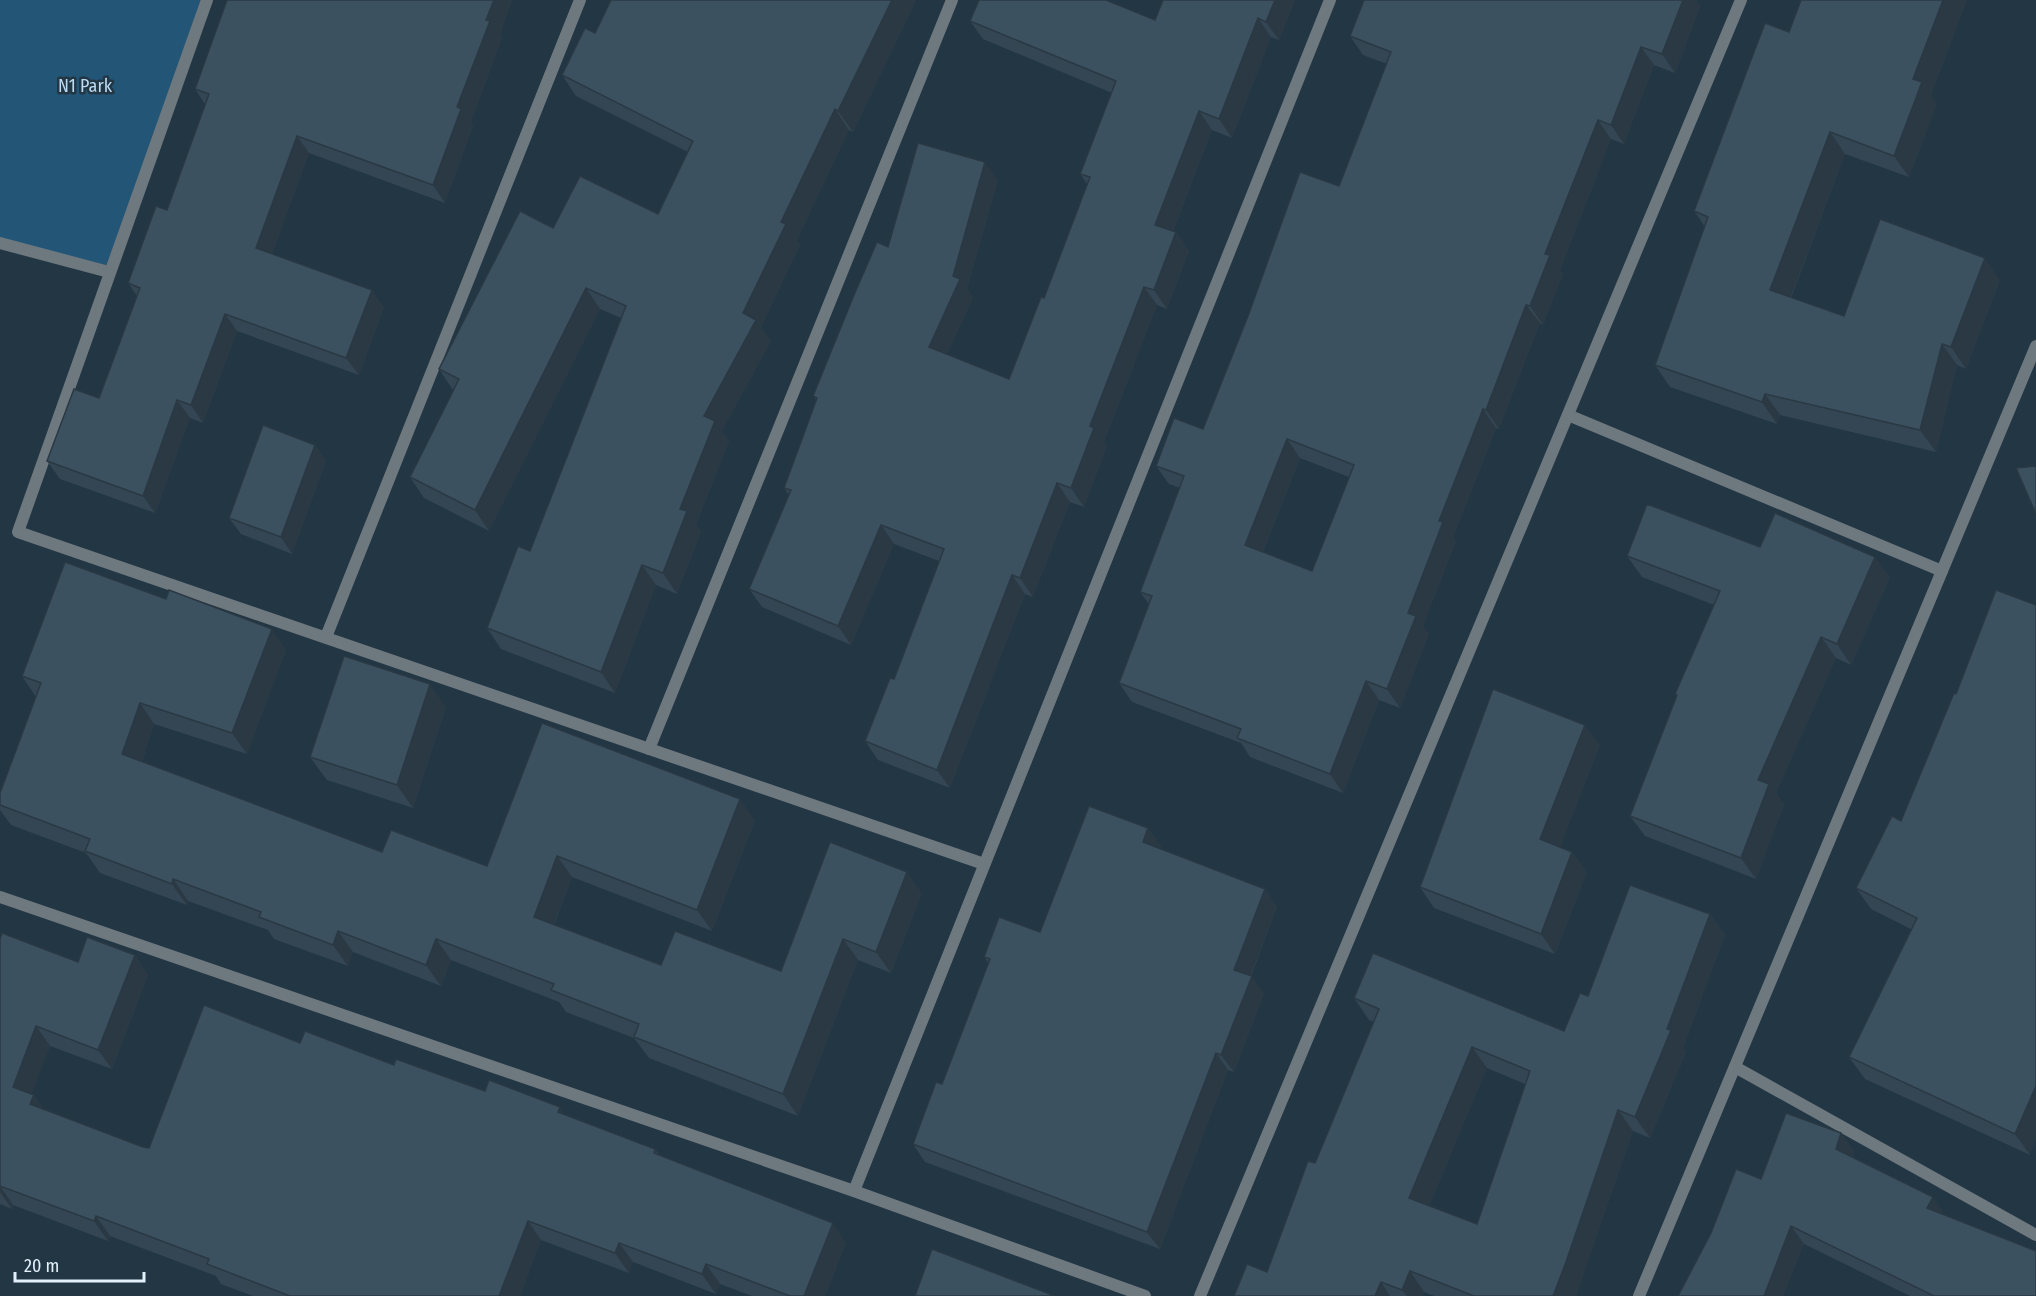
<svg xmlns="http://www.w3.org/2000/svg" width="2036" height="1296" font-family="'Fira Sans Condensed',sans-serif">
	<style>
		.green { fill: #225576 }
		.lines { fill: none; stroke-linecap: round; stroke-linejoin: round }
		.minor { stroke: #6e787f; stroke-width: 12 }
		.wall { fill: #344653; fill-rule: evenodd }
		.shaded-wall { fill: #2a3943 }
		.building { fill: #3c5160; stroke: #2a3943; stroke-width: 1.5; fill-rule: evenodd }
		.labels { text-anchor: middle; stroke-width: 5; stroke-linejoin: round; paint-order: stroke }
		.park-label { font-size: 18px; fill: #b9dbf4; stroke: #223644 }
	</style>
	<rect width="100%" height="100%" fill="#223644"/>
	<polygon class="green" points="0,0 207,0 109,272 0,243"/>
	<g class="lines">
		<g class="minor">
			<polyline points="207,0 18,532 984,864"/>
			<polyline points="0,243 109,272"/>
			<polyline points="1568,415 1942,571"/>
			<polyline points="326,637 580,0"/>
			<polyline points="649,749 952,0"/>
			<polyline points="0,897 854,1191 1145,1296"/>
			<polyline points="1735,1067 2036,1235"/>
			<polyline points="854,1191 1330,0"/>
			<polyline points="1200,1296 1741,0"/>
			<polyline points="1639,1296 2036,346"/>
		</g>
	</g>
	<g class="wall">
		<polygon points="227,0 512,0 500,35 502,38 471,122 473,126 445,203 309,153 272,254 384,307 359,375 237,331 203,423 190,418 155,513 60,479 47,461 99,398 137,296 128,283 167,210 205,104 195,89"/>
		<polygon points="916,0 853,132 849,130 797,240 800,245 761,327 771,341 722,431 729,441 696,525 701,532 677,594 656,585 615,693 501,649 487,628 530,551 621,318 600,309 489,531 424,498 410,477 453,390 439,369 553,228 658,214 688,152 576,96 562,75 595,33"/>
		<polygon points="1295,0 1279,40 1271,37 1232,138 1212,130 1173,231 1176,232 1189,251 1167,309 1157,305 1104,442 1107,446 1084,507 1070,502 1033,597 1025,594 950,788 878,760 865,741 894,679 939,561 894,544 851,645 762,607 749,589 789,495 784,488 816,400 813,396 888,247 998,180 967,289 973,298 947,354 1009,379 1044,298 1087,184 1080,174 1112,93 983,39 970,21 1155,20"/>
		<path d="M1364,0H1696L1700,7L1675,73L1654,65L1624,144L1611,139L1560,270L1563,274L1543,325L1540,323L1499,429L1496,428L1453,538L1456,541L1423,626L1429,634L1400,708L1379,700L1343,793L1250,757L1241,743L1132,702L1119,683L1149,604L1140,592L1180,488L1169,484L1156,466L1203,429L1339,186L1387,64L1363,55L1350,36ZM1300,458L1349,477L1312,571L1263,552Z"/>
		<polygon points="1801,0 1967,0 1931,95 1937,104 1909,177 1845,154 1791,298 1844,316 2000,280 1966,369 1957,365 1936,452 1780,415 1777,424 1670,387 1655,365 1705,227 1694,211 1789,32"/>
		<polygon points="315,445 326,461 292,554 241,534 229,518"/>
		<polygon points="1760,547 1890,577 1851,665 1836,658 1776,793 1784,805 1756,879 1645,836 1630,816 1677,697 1675,694 1714,605 1642,577 1627,556"/>
		<polygon points="286,650 247,754 154,724 142,761 382,852 487,866 755,820 712,931 572,877 554,925 661,965 781,971 922,893 891,973 858,960 798,1116 649,1058 634,1038 566,1012 559,1002 451,960 441,986 353,952 348,966 274,939 268,930 188,901 187,905 100,873 86,853 11,825 0,810 0,793 36,697 22,676"/>
		<polygon points="446,707 413,808 327,780 310,757"/>
		<polygon points="1600,745 1560,847 1572,852 1587,872 1555,954 1434,908 1420,887"/>
		<polygon points="1901,821 2030,1155 1865,1079 1849,1057 1911,929 1871,909 1856,888"/>
		<polygon points="1148,828 1161,846 1160,849 1265,889 1277,907 1251,976 1264,994 1234,1072 1228,1070 1160,1249 925,1162 913,1144 942,1084 989,964 984,957 1040,932"/>
		<path d="M1710,914L1725,935L1683,1048L1686,1052L1650,1138L1633,1131L1576,1296H1434L1424,1292L1423,1296H1234L1267,1272L1315,1163L1374,1022L1369,1020L1354,998L1564,1031L1588,996ZM1487,1068L1525,1084L1477,1224L1429,1206Z"/>
		<polygon points="0,939 78,962 135,955 148,975 112,1069 50,1046 31,1094 34,1095 44,1110 143,1147 149,1148 300,1043 394,1065 566,1115 655,1149 660,1156 846,1243 825,1296 752,1296 720,1284 716,1294 633,1262 629,1273 541,1240 520,1296 253,1296 221,1284 216,1276 110,1236 108,1241 13,1205 12,1209 0,1204"/>
		<polygon points="1841,1133 1854,1151 1852,1157 1945,1215 2036,1296 1910,1296 1804,1244 1783,1296 1761,1179"/>
	</g>
	<g class="shaded-wall">
		<polygon points="494,0 512,0 500,35 502,38 471,122 473,126 445,203 433,185 457,107"/>
		<polygon points="892,0 916,0 853,132 838,111"/>
		<polygon points="1275,0 1295,0 1279,40 1266,22"/>
		<polygon points="1683,0 1696,0 1700,7 1675,73 1662,54"/>
		<polygon points="1943,0 1967,0 1931,95 1937,104 1909,177 1894,156 1913,79"/>
		<polygon points="1258,18 1271,37 1232,138 1219,119"/>
		<polygon points="1641,47 1654,65 1624,144 1611,125"/>
		<polygon points="835,109 849,130 797,240 800,245 761,327 771,341 722,431 729,441 696,525 701,532 677,594 663,573 704,416 743,313 781,222"/>
		<polygon points="1199,111 1212,130 1168,243 1155,225"/>
		<polygon points="1598,120 1611,139 1560,270 1563,274 1543,325 1530,306 1545,254"/>
		<polygon points="1830,132 1845,154 1785,312 1770,290"/>
		<polygon points="297,136 309,153 268,265 256,248"/>
		<polygon points="985,162 998,180 967,289 973,298 942,366 929,347 953,276"/>
		<polygon points="1176,232 1189,251 1167,309 1154,290"/>
		<polygon points="1985,258 2000,280 1966,369 1951,347"/>
		<polygon points="1144,287 1157,305 1104,442 1107,446 1084,507 1071,488 1090,426"/>
		<polygon points="586,288 600,309 489,531 475,510"/>
		<polygon points="372,290 384,307 359,375 346,358"/>
		<polygon points="1526,305 1540,323 1499,429 1486,410"/>
		<polygon points="225,314 237,331 203,423 191,405"/>
		<polygon points="1942,344 1957,365 1936,452 1920,430"/>
		<polygon points="1765,394 1780,415 1777,424 1762,402"/>
		<polygon points="177,400 190,418 155,513 143,496"/>
		<polygon points="1483,409 1496,428 1453,538 1456,541 1423,626 1429,634 1400,708 1387,689 1408,613 1439,521"/>
		<polygon points="1287,439 1300,458 1258,564 1245,545"/>
		<polygon points="315,445 326,461 292,554 281,537"/>
		<polygon points="1057,483 1070,502 1033,597 1020,578"/>
		<polygon points="881,525 894,544 851,645 838,626"/>
		<polygon points="1875,557 1890,577 1851,665 1837,644"/>
		<polygon points="642,565 656,585 615,693 601,672"/>
		<polygon points="1012,575 1025,594 950,788 937,770"/>
		<polygon points="272,629 286,650 247,754 232,733"/>
		<polygon points="1821,637 1836,658 1776,793 1784,805 1756,879 1741,858 1758,780"/>
		<polygon points="1366,681 1379,700 1343,793 1330,774"/>
		<polygon points="430,684 446,707 413,808 397,785"/>
		<polygon points="140,703 154,724 137,775 122,754"/>
		<polygon points="1585,725 1600,745 1555,860 1540,839"/>
		<polygon points="740,799 755,820 712,931 697,910"/>
		<polygon points="1148,828 1161,846 1155,860 1143,842"/>
		<polygon points="1572,852 1587,872 1555,954 1541,934"/>
		<polygon points="557,856 572,877 548,939 534,917"/>
		<polygon points="907,872 922,893 891,973 876,952"/>
		<polygon points="173,879 188,901 187,905 172,884"/>
		<polygon points="1265,889 1277,907 1246,987 1234,970"/>
		<polygon points="1710,914 1725,935 1683,1048 1686,1052 1650,1138 1635,1117"/>
		<polygon points="338,931 353,952 348,966 333,945"/>
		<polygon points="436,939 451,960 441,986 426,965"/>
		<polygon points="843,939 858,960 798,1116 783,1094"/>
		<polygon points="135,955 148,975 112,1069 98,1050"/>
		<polygon points="1252,976 1264,994 1234,1072 1221,1055"/>
		<polygon points="36,1026 50,1046 27,1107 13,1087"/>
		<polygon points="1472,1047 1487,1068 1423,1220 1409,1198"/>
		<polygon points="1216,1053 1228,1070 1160,1249 1147,1232"/>
		<polygon points="2036,1086 2036,1141 2030,1155 2015,1134"/>
		<polygon points="34,1095 47,1115 30,1104"/>
		<polygon points="560,1107 574,1127 558,1112"/>
		<polygon points="1618,1110 1633,1131 1581,1283 1576,1296 1553,1296"/>
		<polygon points="1841,1133 1854,1151 1848,1167 1836,1149"/>
		<polygon points="0,1186 13,1205 12,1209 0,1192"/>
		<polygon points="1933,1197 1945,1215 1927,1208"/>
		<polygon points="96,1216 110,1236 108,1241 94,1221"/>
		<polygon points="528,1221 541,1240 520,1296 499,1296"/>
		<polygon points="833,1223 846,1243 825,1296 804,1296"/>
		<polygon points="1791,1226 1804,1244 1783,1296 1764,1296"/>
		<polygon points="619,1243 633,1262 629,1273 615,1253"/>
		<polygon points="706,1264 720,1284 716,1294 702,1274"/>
		<polygon points="1410,1271 1424,1292 1423,1296 1407,1296 1402,1290"/>
		<polygon points="1381,1282 1390,1296 1375,1296"/>
	</g>
	<g class="building">
		<polygon points="227,0 494,0 486,20 490,21 457,107 461,109 433,185 297,136 256,248 372,290 346,358 225,314 191,405 177,400 143,496 47,461 74,389 99,398 140,288 128,283 156,206 167,210 209,94 195,89"/>
		<polygon points="611,0 892,0 838,111 835,109 781,222 786,224 743,313 756,320 704,416 715,421 680,509 687,511 663,573 642,565 601,672 487,628 518,546 530,551 626,306 586,288 475,510 410,477 459,379 439,369 520,211 553,228 580,176 658,214 693,141 562,75 585,28 595,33"/>
		<polygon points="979,0 1106,0 1155,20 1163,0 1275,0 1266,22 1258,18 1219,119 1199,111 1155,225 1176,232 1154,290 1144,287 1090,426 1094,428 1071,488 1057,483 1020,578 1012,575 937,770 865,741 890,678 894,679 944,549 881,525 838,626 749,589 791,490 784,488 817,398 813,396 854,295 877,242 888,247 918,143 985,162 953,276 960,279 929,347 1009,379 1041,297 1044,298 1090,177 1080,174 1116,81 970,21"/>
		<path d="M1364,0H1683L1662,54L1641,47L1611,125L1598,120L1545,254L1550,255L1530,306L1526,305L1486,410L1483,409L1439,521L1443,522L1408,613L1416,616L1387,689L1366,681L1330,774L1237,738L1241,729L1119,683L1152,596L1140,592L1184,476L1156,466L1174,418L1203,429L1248,316L1300,172L1339,186L1391,52L1350,36ZM1287,439L1354,465L1312,571L1245,545Z"/>
		<polygon points="1801,0 1943,0 1913,79 1922,82 1894,156 1830,132 1770,290 1844,316 1880,219 1985,258 1951,347 1942,344 1920,430 1765,394 1762,402 1655,365 1708,217 1694,211 1765,23 1789,32"/>
		<polygon points="263,425 315,445 281,537 229,518"/>
		<polygon points="2036,466 2036,514 2016,468"/>
		<polygon points="1647,504 1760,547 1775,513 1875,557 1837,644 1821,637 1758,780 1769,784 1741,858 1630,816 1677,695 1675,694 1720,591 1627,556"/>
		<polygon points="65,562 166,599 169,590 272,629 232,733 140,703 122,754 382,852 391,830 487,866 542,723 740,799 697,910 557,856 534,917 661,965 675,931 781,971 830,842 907,872 876,952 843,939 783,1094 634,1037 639,1024 551,990 554,984 436,939 426,965 338,931 333,945 259,917 261,912 173,879 172,884 85,851 90,839 0,805 0,793 41,683 22,676"/>
		<polygon points="1996,590 2036,605 2036,1086 2015,1134 1849,1057 1917,918 1856,888 1892,816 1901,821 1954,693 1956,694"/>
		<polygon points="344,656 430,684 397,785 310,757"/>
		<polygon points="1493,689 1585,725 1540,839 1572,852 1541,934 1420,887"/>
		<polygon points="1089,806 1148,828 1143,842 1265,889 1234,970 1252,976 1221,1055 1216,1053 1147,1232 913,1144 936,1082 942,1084 990,959 984,957 999,917 1040,932"/>
		<path d="M1630,885L1710,914L1667,1029L1671,1030L1635,1117L1618,1110L1566,1262L1553,1296H1474L1410,1271L1402,1290L1381,1282L1375,1296H1234L1247,1264L1267,1272L1308,1161L1315,1163L1379,1009L1354,998L1373,953L1564,1031L1580,993L1588,996ZM1472,1047L1530,1071L1477,1224L1409,1198Z"/>
		<polygon points="2,933 78,962 87,937 135,955 98,1050 36,1026 13,1087 34,1095 30,1104 143,1147 149,1148 204,1005 300,1043 305,1031 394,1065 396,1059 485,1091 489,1080 560,1107 558,1112 655,1149 654,1153 833,1223 804,1296 790,1296 706,1264 702,1274 619,1243 615,1253 528,1221 499,1296 290,1296 207,1264 209,1259 96,1216 94,1221 0,1186 0,939"/>
		<polygon points="1786,1113 1841,1133 1836,1149 1933,1197 1927,1208 2036,1251 2036,1296 1934,1296 1791,1226 1764,1296 1678,1296 1711,1233 1736,1169 1761,1179"/>
		<polygon points="932,1249 1055,1296 915,1296"/>
	</g>
	<g class="labels">
		<g class="park-label">
			<text x="85" y="92">N1 Park</text>
		</g>
	</g>
	<path d="M15 1272v9h129v-9" fill="none" stroke="#e4f0f9" stroke-width="3"/>
	<text x="24" y="1272" font-size="18" fill="#e4f0f9" stroke="#223644" stroke-width="4.5" paint-order="stroke">20 m</text>
</svg>
